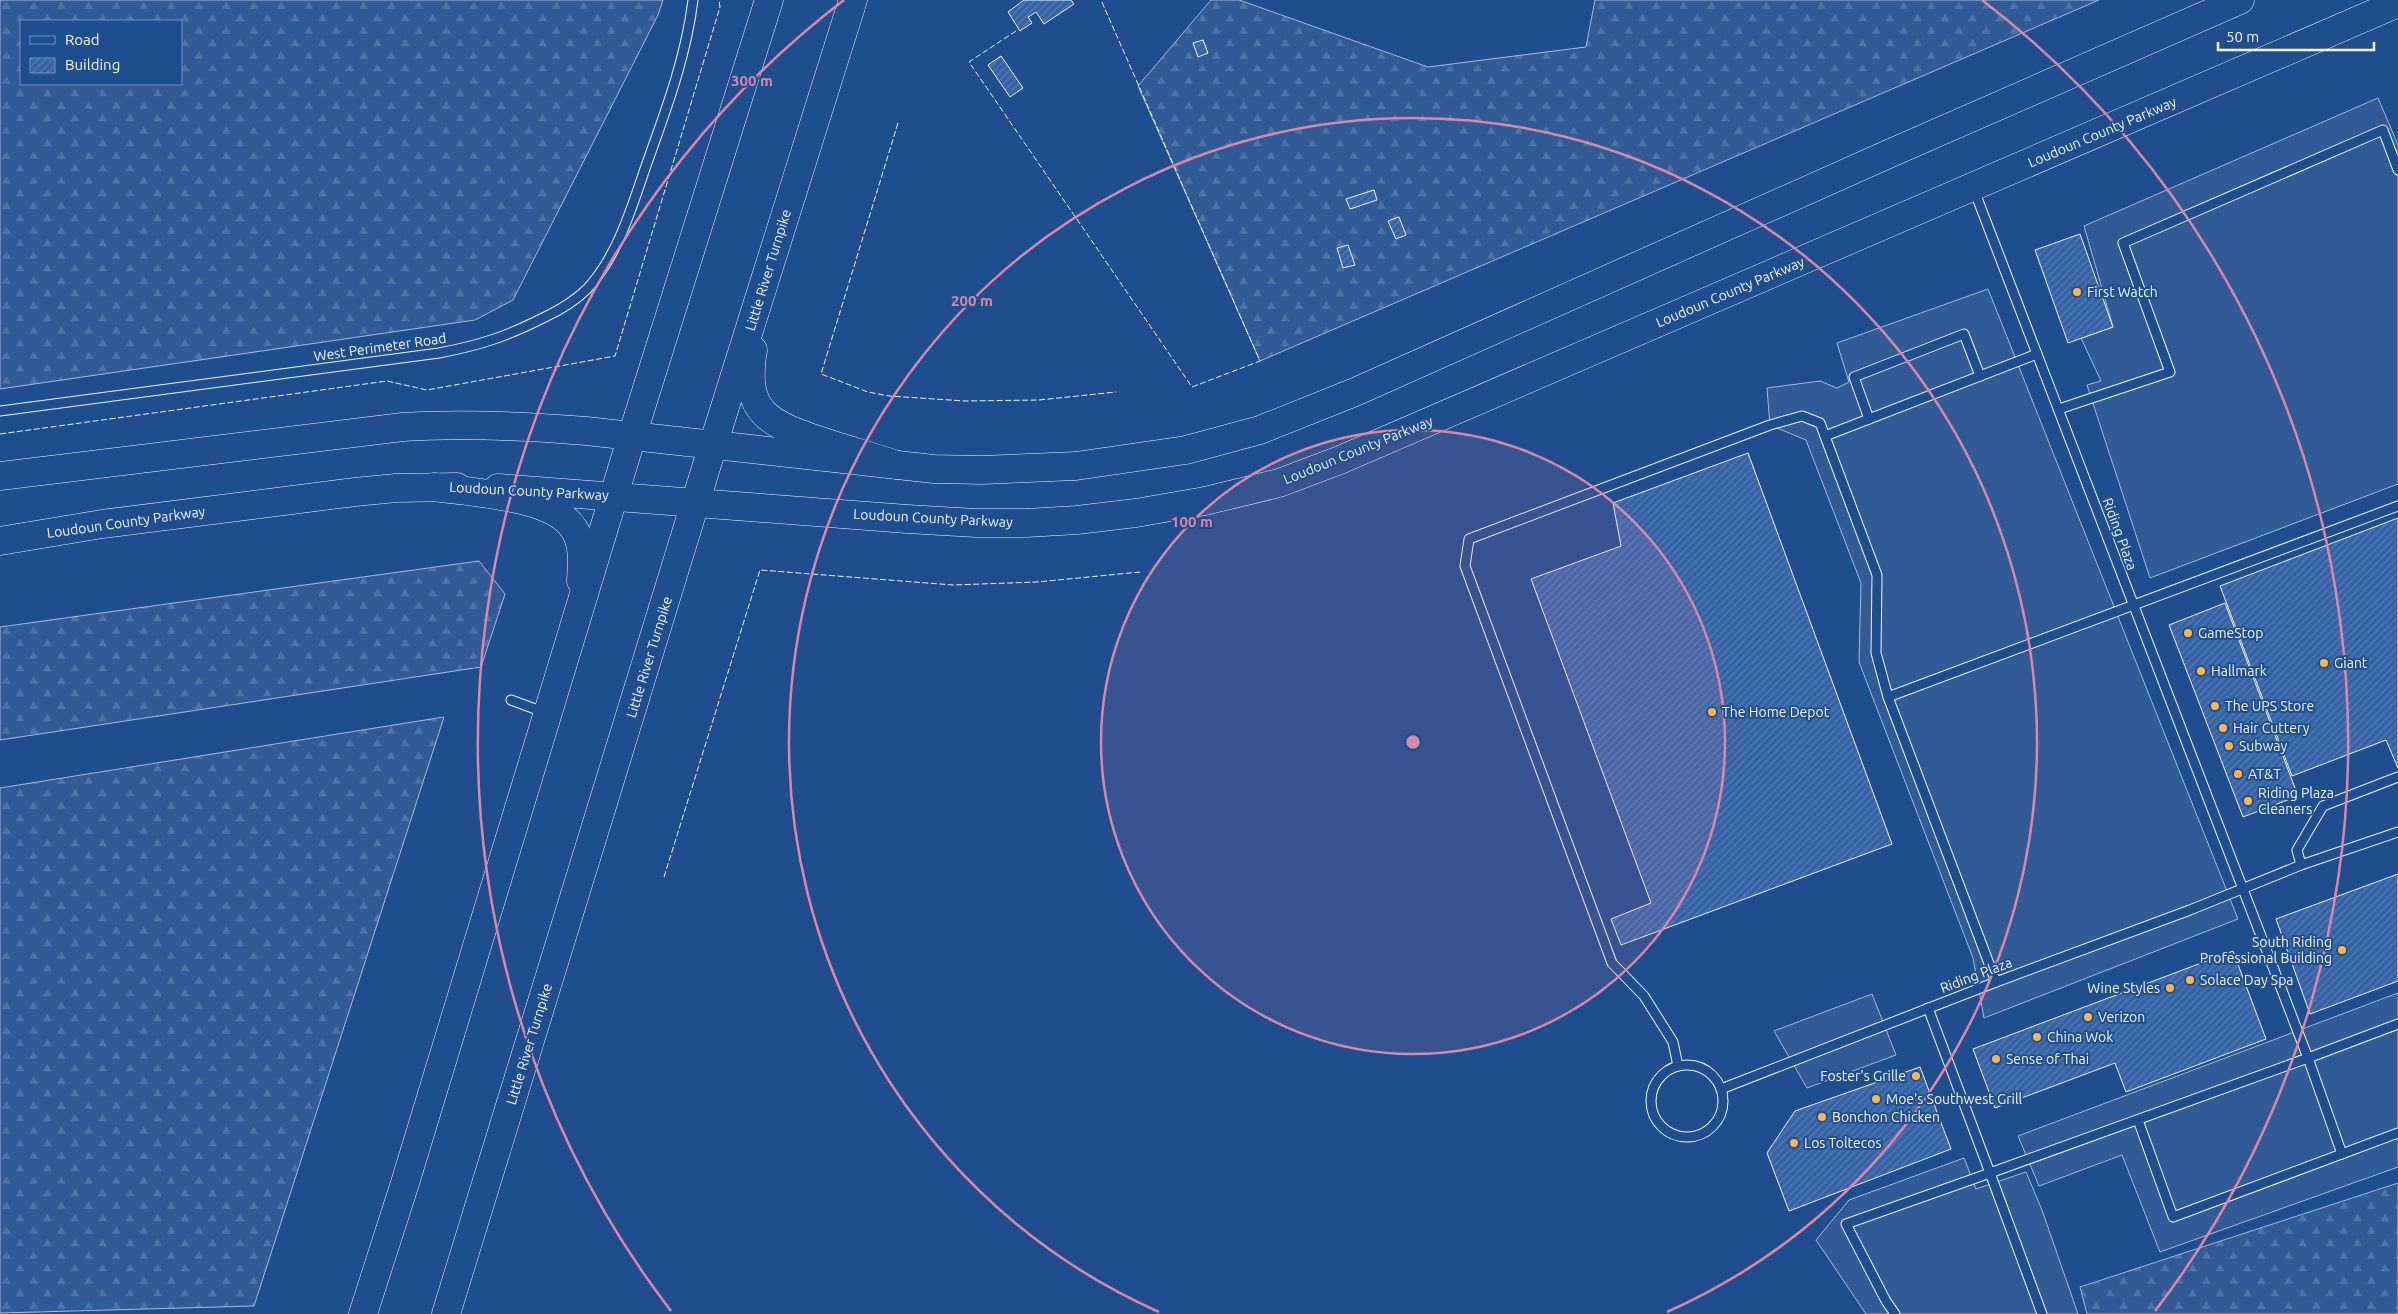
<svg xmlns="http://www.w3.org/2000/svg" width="2398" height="1314" font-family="Ubuntu,sans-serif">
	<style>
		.forest { fill: url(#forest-firs); stroke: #a8bbd7; fill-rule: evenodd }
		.built { fill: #305b95; stroke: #a8bbd7 }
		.building { fill: url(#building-hatch); stroke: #f2f6ff }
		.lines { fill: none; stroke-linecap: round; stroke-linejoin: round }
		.lane-casing { stroke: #f2f6ff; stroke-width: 11 }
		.primary-casing { stroke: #f2f6ff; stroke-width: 29 }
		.highway-casing { stroke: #f2f6ff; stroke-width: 29 }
		.lane { stroke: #1f4e8c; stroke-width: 9 }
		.primary { stroke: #1f4e8c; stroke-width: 28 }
		.highway { stroke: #1f4e8c; stroke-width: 28 }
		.fence { stroke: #f2f6ff; stroke-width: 1; stroke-dasharray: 6 2.5; stroke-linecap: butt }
		.ring { fill: none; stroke: #da87ad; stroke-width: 2.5 }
		.poi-dot { fill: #ffb74d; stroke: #1f4e8c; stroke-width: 2 }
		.labels { text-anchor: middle; stroke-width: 4; stroke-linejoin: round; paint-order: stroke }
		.street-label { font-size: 14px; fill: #f2f6ff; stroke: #1f4e8c }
		.poi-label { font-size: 14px; fill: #f2f6ff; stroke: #1f4e8c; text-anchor: start }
		.centre { fill: #da87ad; stroke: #1f4e8c; stroke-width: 2.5 }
		.ring-label { font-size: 15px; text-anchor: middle; font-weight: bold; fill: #da87ad; stroke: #1f4e8c; stroke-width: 4; stroke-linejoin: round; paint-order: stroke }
	</style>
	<defs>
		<pattern id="forest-firs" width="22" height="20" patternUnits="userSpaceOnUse" patternTransform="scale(1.25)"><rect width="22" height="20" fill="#305b95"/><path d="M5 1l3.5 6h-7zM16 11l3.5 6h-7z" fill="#4e73a5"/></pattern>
		<pattern id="building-hatch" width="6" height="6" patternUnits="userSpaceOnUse" patternTransform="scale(1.25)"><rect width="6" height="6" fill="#3563a3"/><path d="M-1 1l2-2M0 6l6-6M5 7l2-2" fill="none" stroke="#537ab1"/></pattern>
	</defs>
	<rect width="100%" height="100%" fill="#1f4e8c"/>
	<g class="forest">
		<path d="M0,0H663L658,15L513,300L475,320L0,389ZM21,21H181V84H21Z"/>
		<polygon points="1211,0 1239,0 1428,67 1586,47 1595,0 2099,0 1260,361 1138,86"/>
		<polygon points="479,561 505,594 481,667 0,740 0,627"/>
		<polygon points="444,717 254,1306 0,1313 0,788"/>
		<polygon points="2398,1183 2398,1314 2087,1314 2080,1287"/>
	</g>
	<g class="built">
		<polygon points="2378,98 2398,145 2398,484 2150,578 2087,385 2101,381 2081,338 2113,327 2084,226"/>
		<polygon points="1988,289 2238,919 1984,1018 1973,958 1859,662 1861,583 1806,440 1770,425 1767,388 1820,381 1837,388 1849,382 1837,343"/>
		<polygon points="2398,993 2398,1167 2160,1252 2122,1155 2039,1186 2018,1136"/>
		<polygon points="1872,994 1896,1055 1807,1088 1774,1031"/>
		<polygon points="1964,1158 1976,1189 2026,1172 2042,1210 2078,1314 1866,1314 1816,1240 1849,1200"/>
	</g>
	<g class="building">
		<polygon points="1024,0 1071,0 1074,4 1044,24 1036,12 1028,17 1032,23 1020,31 1008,12"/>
		<polygon points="1203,40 1208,53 1198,57 1193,43"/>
		<polygon points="1001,56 1023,88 1010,97 988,65"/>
		<polygon points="1374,190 1377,200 1350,209 1346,199"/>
		<polygon points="1399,217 1406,235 1396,239 1388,221"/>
		<polygon points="2080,234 2113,327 2068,343 2035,250"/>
		<polygon points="1348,245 1355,265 1343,268 1337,248"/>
		<polygon points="1748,453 1892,844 1621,945 1611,919 1651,903 1531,579 1621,546 1613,503"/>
		<polygon points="2398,518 2398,768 2386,740 2292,776 2220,586"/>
		<polygon points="2225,603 2298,796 2243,817 2169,625"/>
		<polygon points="2398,874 2398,981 2310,1014 2276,919"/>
		<polygon points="2233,951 2266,1039 2126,1092 2115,1063 1995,1108 1973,1049"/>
		<polygon points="1920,1067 1951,1149 1789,1211 1767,1153 1795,1111"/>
	</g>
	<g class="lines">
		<g class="lane-casing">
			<g id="lane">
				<polyline points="2059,409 2170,372 2123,243 2383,130 2398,170"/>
				<path d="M0,411L439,353C481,345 505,337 543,318C558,311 574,302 587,289C618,256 632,206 647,163C666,110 686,57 693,0"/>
				<polyline points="1869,419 1854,377 1964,334 1980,376"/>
				<polyline points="1825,436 2037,354"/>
				<polyline points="1888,697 2398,506"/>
				<polyline points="511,700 546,713"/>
				<polyline points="2301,865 2297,850 2323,806 2398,777"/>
				<path d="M1928,1008L1990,1173L2308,1058C2194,769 2086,479 1974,190"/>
				<circle cx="1687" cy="1101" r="36"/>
				<polyline points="1678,1066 1673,1042 1644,996 1612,963 1465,566 1469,539 1770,425 1802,416 1820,423 1877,575 1876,653 1888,697 1996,982"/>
				<polyline points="1721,1089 1996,982 2190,910 2301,865 2398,832"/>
				<polyline points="2138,1120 2173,1217 2398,1133"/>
				<polyline points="2342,1154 2308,1058 2398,1024"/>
				<polyline points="1895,1314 1886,1301 1846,1224 1990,1173 2042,1314"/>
			</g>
		</g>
		<g class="primary-casing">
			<g id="primary">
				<path d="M0,476L403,427C464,423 525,426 586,431L934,469L982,470L1076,466L1186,450L1260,430L1355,392L1893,152L2240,0"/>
				<polyline points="498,488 907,519 976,523 1026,523 1077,520 1136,513 1205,501 1279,483 1340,460 2398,3"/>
				<polyline points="0,541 102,524 355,492 396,488 457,487"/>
			</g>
		</g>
		<g class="highway-casing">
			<g id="highway">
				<path d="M753,350C742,415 771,424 824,442C848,450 873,457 897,465"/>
				<path d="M434,487C472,493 553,495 574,529C584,544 582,564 581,581"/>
				<polyline points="363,1314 405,1183 632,436 769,0"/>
				<polyline points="446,1314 713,445 853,0"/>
			</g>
		</g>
		<use href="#lane" class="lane"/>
		<use href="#primary" class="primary"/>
		<use href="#highway" class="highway"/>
		<g class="fence">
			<polyline points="1016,31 969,62 1192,387 1260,361 1101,0"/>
			<polyline points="898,123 821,374 868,392 889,396 965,401 1039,400 1116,392"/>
			<polyline points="0,434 387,381 427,390 615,356 720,7 719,0"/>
			<polyline points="664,877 760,570 953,585 1037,582 1140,572"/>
		</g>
	</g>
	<circle cx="1413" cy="742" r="312" fill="#da87ad" fill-opacity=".12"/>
	<g class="ring">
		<circle cx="1413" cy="742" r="312"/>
		<path d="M1159 1312A624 624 0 1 1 1667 1312"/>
		<path d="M671 1311A935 935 0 0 1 844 0M1982 0A935 935 0 0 1 2155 1311"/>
	</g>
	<g class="poi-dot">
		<circle cx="2077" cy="292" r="5"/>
		<circle cx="2188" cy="633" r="5"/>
		<circle cx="2324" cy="663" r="5"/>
		<circle cx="2201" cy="671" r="5"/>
		<circle cx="2215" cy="706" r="5"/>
		<circle cx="1712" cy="712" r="5"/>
		<circle cx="2223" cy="728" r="5"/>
		<circle cx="2229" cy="746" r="5"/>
		<circle cx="2238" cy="774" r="5"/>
		<circle cx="2248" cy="801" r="5"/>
		<circle cx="2342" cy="950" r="5"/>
		<circle cx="2190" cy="980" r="5"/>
		<circle cx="2170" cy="988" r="5"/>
		<circle cx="2088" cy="1017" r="5"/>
		<circle cx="2037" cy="1037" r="5"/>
		<circle cx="1996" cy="1059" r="5"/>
		<circle cx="1916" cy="1076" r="5"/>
		<circle cx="1876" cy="1099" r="5"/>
		<circle cx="1822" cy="1117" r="5"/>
		<circle cx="1794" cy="1143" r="5"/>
	</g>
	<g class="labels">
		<g class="street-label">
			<text transform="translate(2102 132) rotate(-23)" y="5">Loudoun County Parkway</text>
			<text transform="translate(768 270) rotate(-73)" y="5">Little River Turnpike</text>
			<text transform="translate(1730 292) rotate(-23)" y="5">Loudoun County Parkway</text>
			<text transform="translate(380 347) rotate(-8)" y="5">West Perimeter Road</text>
			<text transform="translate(1358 450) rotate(-22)" y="5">Loudoun County Parkway</text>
			<text transform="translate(529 491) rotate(3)" y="5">Loudoun County Parkway</text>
			<text transform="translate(933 518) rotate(3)" y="5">Loudoun County Parkway</text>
			<text transform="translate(126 522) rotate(-8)" y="5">Loudoun County Parkway</text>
			<text transform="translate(2120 534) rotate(70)" y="5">Riding Plaza</text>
			<text transform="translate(649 657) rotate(-73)" y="5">Little River Turnpike</text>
			<text transform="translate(1976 975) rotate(-21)" y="5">Riding Plaza</text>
			<text transform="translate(529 1044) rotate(-73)" y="5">Little River Turnpike</text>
		</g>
		<g class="poi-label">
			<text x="2087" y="297">First Watch</text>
			<text x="2198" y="638">GameStop</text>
			<text x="2334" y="668">Giant</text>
			<text x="2211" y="676">Hallmark</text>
			<text x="2225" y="711">The UPS Store</text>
			<text x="1722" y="717">The Home Depot</text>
			<text x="2233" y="733">Hair Cuttery</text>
			<text x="2239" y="751">Subway</text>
			<text x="2248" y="779">AT&amp;T</text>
			<text x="2258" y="798">Riding Plaza<tspan x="2258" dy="16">Cleaners</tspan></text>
			<text x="2332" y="947" text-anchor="end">South Riding<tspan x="2332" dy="16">Professional Building</tspan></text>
			<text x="2200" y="985">Solace Day Spa</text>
			<text x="2160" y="993" text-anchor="end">Wine Styles</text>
			<text x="2098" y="1022">Verizon</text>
			<text x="2047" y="1042">China Wok</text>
			<text x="2006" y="1064">Sense of Thai</text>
			<text x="1906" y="1081" text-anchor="end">Foster's Grille</text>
			<text x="1886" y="1104">Moe's Southwest Grill</text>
			<text x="1832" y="1122">Bonchon Chicken</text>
			<text x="1804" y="1148">Los Toltecos</text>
		</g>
	</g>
	<circle cx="1413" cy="742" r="8" class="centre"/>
	<g class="ring-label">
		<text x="752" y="86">300 m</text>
		<text x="972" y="306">200 m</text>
		<text x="1192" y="527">100 m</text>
	</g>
	<rect x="20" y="20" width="162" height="65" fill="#1f4e8c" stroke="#7391ba"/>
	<rect x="30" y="36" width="25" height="8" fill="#1f4e8c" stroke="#7391ba"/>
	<text x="65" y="45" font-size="15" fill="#f2f6ff">Road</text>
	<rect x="30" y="58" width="25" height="15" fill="url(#building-hatch)" stroke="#7391ba"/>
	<text x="65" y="70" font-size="15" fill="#f2f6ff">Building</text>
	<path d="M2218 42v8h156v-8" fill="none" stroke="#f2f6ff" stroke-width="2.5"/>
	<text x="2226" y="42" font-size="15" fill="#f2f6ff" stroke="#1f4e8c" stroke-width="4" paint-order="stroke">50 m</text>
</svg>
